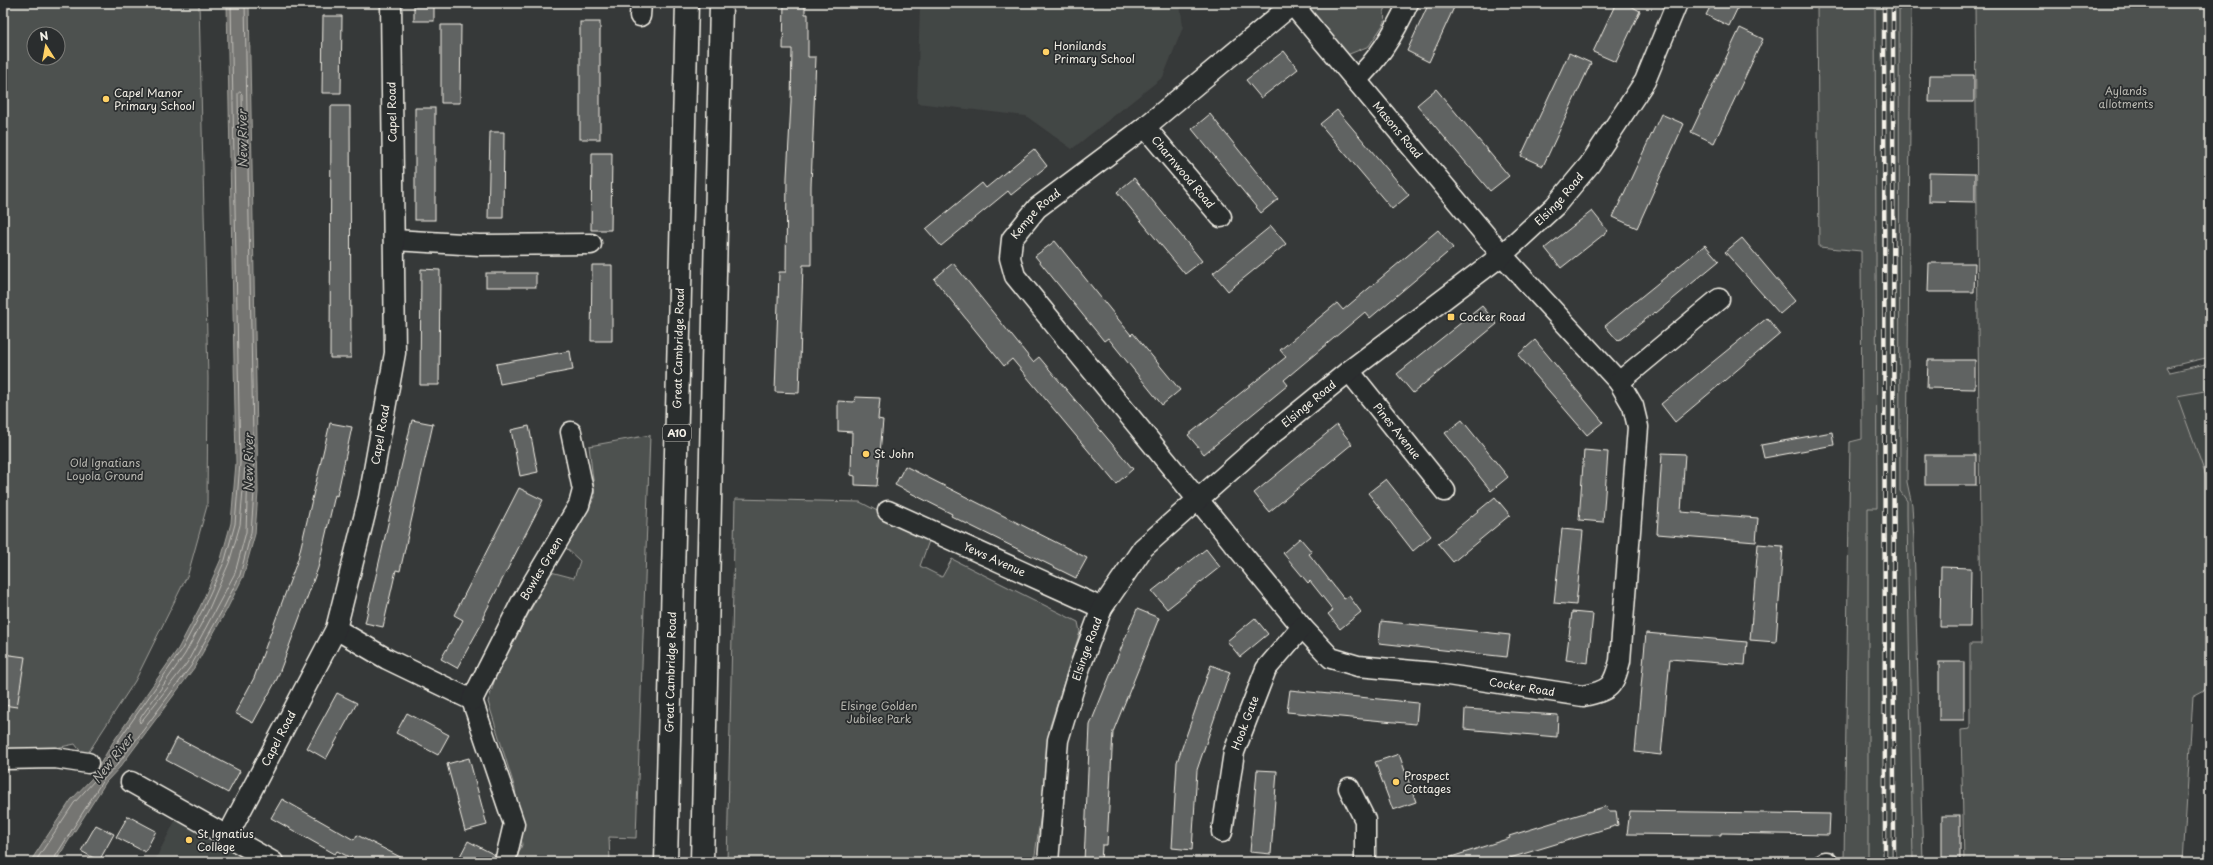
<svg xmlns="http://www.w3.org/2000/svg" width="2213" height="865" font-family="'Playpen Sans',sans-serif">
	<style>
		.built { fill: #434645 }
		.green { fill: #4e514f; stroke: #a1a19c; fill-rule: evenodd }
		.water { fill: #757572; stroke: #a8a7a1 }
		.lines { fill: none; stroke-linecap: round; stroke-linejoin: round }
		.shore { stroke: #c1bfb9; stroke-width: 1 }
		.building { fill: #616362; stroke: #f4f1e8 }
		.street-casing { stroke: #f4f1e8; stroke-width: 23 }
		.highway-casing { stroke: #f4f1e8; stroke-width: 25 }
		.street { stroke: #2a2d2e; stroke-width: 20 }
		.highway { stroke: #2a2d2e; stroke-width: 22 }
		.rail-casing { stroke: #f4f1e8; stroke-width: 4.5 }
		.rail { stroke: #2a2d2e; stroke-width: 3; stroke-dasharray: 9; stroke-linecap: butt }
		.poi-dot { fill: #ffd166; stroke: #2a2d2e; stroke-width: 1.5 }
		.labels { text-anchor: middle; stroke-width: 3.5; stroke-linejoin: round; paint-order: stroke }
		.shield { fill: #2a2d2e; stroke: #b7b6b0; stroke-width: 1 }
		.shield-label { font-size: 10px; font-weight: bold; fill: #f4f1e8 }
		.poi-label { font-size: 11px; fill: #f4f1e8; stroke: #2a2d2e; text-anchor: start }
		.park-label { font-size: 11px; fill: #bab9b2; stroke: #2a2d2e }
		.street-label { font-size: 11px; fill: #f4f1e8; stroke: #2a2d2e }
		.water-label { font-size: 12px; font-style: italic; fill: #b4b3ad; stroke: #2a2d2e }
	</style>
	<rect width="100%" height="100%" fill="#363939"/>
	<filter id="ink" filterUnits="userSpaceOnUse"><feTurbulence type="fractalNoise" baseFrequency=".025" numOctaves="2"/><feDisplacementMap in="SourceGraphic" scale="8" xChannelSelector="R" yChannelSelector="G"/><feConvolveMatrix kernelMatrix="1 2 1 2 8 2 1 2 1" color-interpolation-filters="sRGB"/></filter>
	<g filter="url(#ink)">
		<g class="built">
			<polygon points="920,3 1180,3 1183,27 1163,77 1072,149 1026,116 917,103"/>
			<polygon points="1875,3 1899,3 1900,491 1907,501 1907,515 1913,862 1868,862 1868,508 1877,507"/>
			<polygon points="2210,390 2210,487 2177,396"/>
			<polygon points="176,819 250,862 154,862"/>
		</g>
		<g class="green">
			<path d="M3,3H199L208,378L207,506L188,574L135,681L88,753L81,752L75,744L42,751L3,749ZM34,34H58V58H34Z"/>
			<polygon points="1313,3 1388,3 1384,12 1385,22 1369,46 1347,55 1319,25 1310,10"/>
			<polygon points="1817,3 1875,3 1877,508 1868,508 1868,862 1844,862 1850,442 1862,439 1861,251 1819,247"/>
			<polygon points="1899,3 1911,3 1907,482 1912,505 1914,541 1923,862 1913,862 1907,515 1907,501 1900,491"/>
			<polygon points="1975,3 2210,3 2210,357 2167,367 2170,372 2210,363 2210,390 2177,396 2210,487 2210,687 2193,696 2183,862 1964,862 1961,730 1970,729 1970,644 1981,644"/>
			<polygon points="650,435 636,838 609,837 610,862 515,862 522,845 515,789 488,702 497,672 551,572 574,578 580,561 566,548 595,497 589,446"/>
			<polygon points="735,499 860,502 930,538 920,566 942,577 952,559 1078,622 1080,632 1050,726 1044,792 1034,862 727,862"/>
		</g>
		<polygon class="water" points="227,3 249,3 258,492 255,534 243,577 226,611 194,668 121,766 106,782 55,862 30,862 71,800 92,778 113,742 178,649 200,607 221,559 231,523 236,463"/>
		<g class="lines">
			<g class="shore">
				<polygon points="240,92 242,94 243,163 241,165 239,163 238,94"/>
				<polygon points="245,469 248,471 246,532 235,573 187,663 140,723 139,720 185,654 208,611 229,563 240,525"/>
				<polyline points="35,862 74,803 95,780 116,744 181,651 203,609 225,560 235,524 240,463 231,3"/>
				<polyline points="52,862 103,780 118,764 191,666 223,609 240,575 251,533 254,492 245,3"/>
			</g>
		</g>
		<g class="building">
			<rect x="414" y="3" width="20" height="18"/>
			<polygon points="784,3 805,3 805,14 808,14 808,57 816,57 811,186 811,265 803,265 799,393 775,392 779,272 786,272 787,177 791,103 792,49 783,49"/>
			<polygon points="1429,3 1456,3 1429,62 1407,51"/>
			<polygon points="1616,3 1625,3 1640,11 1616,62 1593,52"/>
			<polygon points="1712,3 1740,3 1729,26 1706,15"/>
			<polygon points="323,16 342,16 341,93 322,93"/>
			<rect x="580" y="22" width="20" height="117"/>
			<polygon points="441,25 461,25 460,103 441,103"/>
			<polygon points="1740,28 1763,39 1714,143 1691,132"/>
			<polygon points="1284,51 1298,69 1261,98 1246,80"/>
			<polygon points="1569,53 1591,63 1543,166 1521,156"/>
			<polygon points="1930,75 1974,75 1974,102 1929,102"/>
			<polygon points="1436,89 1509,176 1490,191 1417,105"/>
			<polygon points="331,106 350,106 351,358 330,358"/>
			<rect x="415" y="108" width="20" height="112"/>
			<polygon points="1337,110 1409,195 1392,209 1320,124"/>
			<polygon points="1210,114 1278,199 1261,213 1192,129"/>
			<polygon points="1661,114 1684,124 1637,228 1613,217"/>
			<polygon points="490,132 504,132 503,218 488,218"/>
			<polygon points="1034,149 1047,166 1011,195 1008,191 941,246 926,229 982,183 986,188"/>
			<polygon points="592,153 612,153 611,230 591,230"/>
			<polygon points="1929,173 1975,174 1975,202 1929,201"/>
			<polygon points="1134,178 1202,261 1185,274 1117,192"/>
			<polygon points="1592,211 1608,231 1561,268 1545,248"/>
			<polygon points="1271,226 1286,244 1228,291 1213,273"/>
			<polygon points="1438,230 1453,248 1370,318 1365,312 1284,380 1288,385 1204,454 1188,435 1286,357 1280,350 1337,303 1343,310"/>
			<polygon points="1742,238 1795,301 1780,314 1725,252"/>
			<polygon points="1055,241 1131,335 1133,333 1180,390 1162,405 1108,338 1104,341 1035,256"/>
			<polygon points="1705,245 1719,261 1656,313 1655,312 1618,341 1605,326"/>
			<polygon points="953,263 1033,362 1039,357 1133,469 1116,484 1012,359 1004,366 934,279"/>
			<polygon points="1929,263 1975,263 1974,292 1928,292"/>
			<polygon points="592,265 612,265 612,341 591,341"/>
			<polygon points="421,269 440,270 439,385 420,385"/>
			<rect x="486" y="273" width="50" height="14"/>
			<polygon points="1482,306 1497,324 1413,393 1397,374"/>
			<polygon points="1767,318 1780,334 1675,422 1661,404"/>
			<polygon points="1535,340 1603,422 1587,435 1518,355"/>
			<polygon points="570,351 573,370 500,384 496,364"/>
			<polygon points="1928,360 1975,360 1975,389 1927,388"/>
			<polygon points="855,397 880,398 878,419 883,420 877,486 855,485 855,476 851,475 852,432 838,431 838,401 854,402"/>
			<polygon points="412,420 433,424 400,571 396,570 383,627 365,623"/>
			<polygon points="1462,420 1508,477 1491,491 1445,433"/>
			<polygon points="330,423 352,427 337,496 335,495 318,568 277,679 253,723 235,713 254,678 298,559"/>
			<polygon points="1337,425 1352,444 1269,512 1254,493"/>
			<polygon points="529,426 538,472 520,476 511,430"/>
			<polygon points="1832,432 1834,445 1764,458 1761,445"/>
			<polygon points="1584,450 1608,452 1603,522 1579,520"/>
			<polygon points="1662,453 1685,454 1681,512 1758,518 1756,542 1657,534"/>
			<rect x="1925" y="455" width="51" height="30"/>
			<polygon points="905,466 1087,558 1076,578 951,516 952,514 895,485"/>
			<polygon points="1386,479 1431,536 1413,551 1368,493"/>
			<polygon points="519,488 543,500 483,617 485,618 457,668 441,659 463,620 454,615"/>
			<polygon points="1495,497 1510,515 1453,562 1438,544"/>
			<polygon points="1562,529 1583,531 1576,605 1554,603"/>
			<polygon points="1300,538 1312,552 1309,554 1344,599 1349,596 1361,612 1340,629 1328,614 1333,610 1310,581 1308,583 1283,553"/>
			<polygon points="1758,544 1783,546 1776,642 1750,640"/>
			<polygon points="1206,549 1220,567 1167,609 1152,591"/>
			<polygon points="1941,567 1971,568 1970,627 1940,627"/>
			<polygon points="1137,609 1159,618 1113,732 1107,845 1102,845 1101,862 1084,862 1090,725"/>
			<polygon points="1572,612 1593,614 1588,663 1566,660"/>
			<polygon points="1255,618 1268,634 1240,657 1227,641"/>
			<polygon points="1381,621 1510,635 1507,657 1379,643"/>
			<polygon points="1646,633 1747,642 1745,665 1670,659 1661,755 1635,752"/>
			<polygon points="3,654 25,657 17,707 3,705"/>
			<rect x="1939" y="662" width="25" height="58"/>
			<polygon points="1211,665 1230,672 1197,770 1192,850 1172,848 1177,762"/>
			<polygon points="1290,690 1418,703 1416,724 1287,712"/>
			<polygon points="337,693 357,703 326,759 307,748"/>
			<polygon points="1465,709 1558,715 1557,737 1464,729"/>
			<polygon points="407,713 449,735 438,755 396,733"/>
			<polygon points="177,738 240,771 228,793 166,760"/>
			<polygon points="1399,754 1416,802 1393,810 1375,762"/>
			<polygon points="469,758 487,825 465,831 447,764"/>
			<polygon points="1257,770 1277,771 1271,854 1250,852"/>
			<polygon points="282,799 354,840 357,835 410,862 359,862 337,851 335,854 271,818"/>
			<polygon points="1607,806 1608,811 1616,811 1618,825 1510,858 1511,862 1445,862 1445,859 1510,838 1509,836"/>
			<polygon points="1630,811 1830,814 1829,835 1721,833 1721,835 1627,834"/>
			<polygon points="128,816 156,831 145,852 116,837"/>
			<rect x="1942" y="816" width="18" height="46"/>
			<polygon points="96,825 114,834 99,861 81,851"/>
			<polygon points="468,841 495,855 494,862 457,862"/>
		</g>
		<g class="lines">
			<g class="street-casing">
				<g id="street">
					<path id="s1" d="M1293,5L1502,255L1619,382L1633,406L1638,427L1620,661C1613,687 1611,690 1583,696L1435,673L1358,666L1331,658L1302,627L1015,276L1010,258L1012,239L1037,208L1145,127L1294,3"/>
					<polyline points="640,16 641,3"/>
					<path d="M1356,80C1379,59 1395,32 1408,3"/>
					<path id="s2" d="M1145,127L1221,217"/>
					<polyline points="394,240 479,245 591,244"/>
					<path id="s3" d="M1349,371L1445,491"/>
					<polyline points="1619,382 1719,299"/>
					<path id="s4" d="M888,511L1102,608"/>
					<polyline points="336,629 387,659 472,700 514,824 505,862"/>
					<path id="s5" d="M472,700L521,603L579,505L583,490L571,432"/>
					<polyline points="3,759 55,758 88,763"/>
					<polyline points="131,782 273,862"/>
					<polyline points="1349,788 1365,820 1365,862"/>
					<path id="s6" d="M1222,832L1234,752L1266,669L1302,627"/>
					<path id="s7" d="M228,835L336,629L369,498L395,353L391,3"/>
					<path id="s8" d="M1048,862L1058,740L1080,667L1102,608L1143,548L1273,433L1349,371L1502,255L1555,206L1590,164L1645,81L1677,3"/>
					<polyline points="1825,862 1827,862"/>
				</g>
			</g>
			<g class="highway-casing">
				<g id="highway">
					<path id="s9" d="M666,862L687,3"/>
					<polyline points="702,862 721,3"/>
				</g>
			</g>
			<use href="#street" class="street"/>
			<use href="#highway" class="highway"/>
			<g class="rail-casing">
				<g id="rail">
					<polyline points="1884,3 1885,862"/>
					<polyline points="1893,3 1894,862"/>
				</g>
			</g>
			<use href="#rail" class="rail"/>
		</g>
	</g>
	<g class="poi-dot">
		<circle cx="1046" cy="52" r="4"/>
		<circle cx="106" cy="99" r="4"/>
		<rect x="1447" y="313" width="8" height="8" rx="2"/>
		<circle cx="866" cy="454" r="4"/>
		<circle cx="1396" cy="782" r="4"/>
		<circle cx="189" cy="840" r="4"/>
	</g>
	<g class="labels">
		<rect class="shield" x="663" y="425" width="28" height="16" rx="3"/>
		<g class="shield-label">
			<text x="677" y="437">A10</text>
		</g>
		<g class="poi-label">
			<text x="1054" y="50">Honilands<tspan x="1054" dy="13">Primary School</tspan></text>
			<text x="114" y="97">Capel Manor<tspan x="114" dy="13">Primary School</tspan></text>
			<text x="1459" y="321">Cocker Road</text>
			<text x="874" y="458">St John</text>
			<text x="1404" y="780">Prospect<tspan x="1404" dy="13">Cottages</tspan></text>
			<text x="197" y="838">St Ignatius<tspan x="197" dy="13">College</tspan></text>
		</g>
		<g class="park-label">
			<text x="2126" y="95">Aylands<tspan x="2126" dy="13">allotments</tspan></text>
			<text x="105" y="467">Old Ignatians<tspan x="105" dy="13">Loyola Ground</tspan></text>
			<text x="879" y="710">Elsinge Golden<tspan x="879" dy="13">Jubilee Park</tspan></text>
		</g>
		<g class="street-label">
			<text transform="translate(392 112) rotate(-91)" y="4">Capel Road</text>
			<text dy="4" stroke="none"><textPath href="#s1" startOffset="163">Masons Road</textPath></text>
			<text dy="4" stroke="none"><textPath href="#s2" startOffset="59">Charnwood Road</textPath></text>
			<text dy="4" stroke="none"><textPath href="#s8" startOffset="878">Elsinge Road</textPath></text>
			<text dy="4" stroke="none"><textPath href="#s1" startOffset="1662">Kempe Road</textPath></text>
			<text dy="4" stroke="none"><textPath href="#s9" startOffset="514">Great Cambridge Road</textPath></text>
			<text dy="4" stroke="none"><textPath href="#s8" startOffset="554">Elsinge Road</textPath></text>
			<text dy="4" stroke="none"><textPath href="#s3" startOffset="77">Pines Avenue</textPath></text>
			<text dy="4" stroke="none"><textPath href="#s7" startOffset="432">Capel Road</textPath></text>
			<text dy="4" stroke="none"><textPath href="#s4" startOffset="117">Yews Avenue</textPath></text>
			<text dy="4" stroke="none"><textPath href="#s5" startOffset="149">Bowles Green</textPath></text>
			<text dy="4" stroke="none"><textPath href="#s8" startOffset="218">Elsinge Road</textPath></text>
			<text dy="4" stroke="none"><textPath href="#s9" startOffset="190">Great Cambridge Road</textPath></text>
			<text transform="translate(1522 687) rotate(9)" y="4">Cocker Road</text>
			<text dy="4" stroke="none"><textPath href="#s6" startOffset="112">Hook Gate</textPath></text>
			<text dy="4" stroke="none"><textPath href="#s7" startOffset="109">Capel Road</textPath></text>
		</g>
		<g class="water-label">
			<text transform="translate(243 139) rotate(-91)" y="4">New River</text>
			<text transform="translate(249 463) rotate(-90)" y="4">New River</text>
			<text transform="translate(113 759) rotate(-52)" y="4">New River</text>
		</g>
	</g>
	<rect width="2213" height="865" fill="none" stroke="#2a2d2e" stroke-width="16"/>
	<rect x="8" y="8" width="2197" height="849" fill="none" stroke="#f4f1e8" stroke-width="1.5" filter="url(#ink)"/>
	<g transform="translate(46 46) rotate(349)"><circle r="19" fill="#2a2d2e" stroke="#7b7b78"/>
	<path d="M0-3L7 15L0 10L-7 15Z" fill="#ffd166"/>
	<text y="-6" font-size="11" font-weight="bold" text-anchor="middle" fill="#f4f1e8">N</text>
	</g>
</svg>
